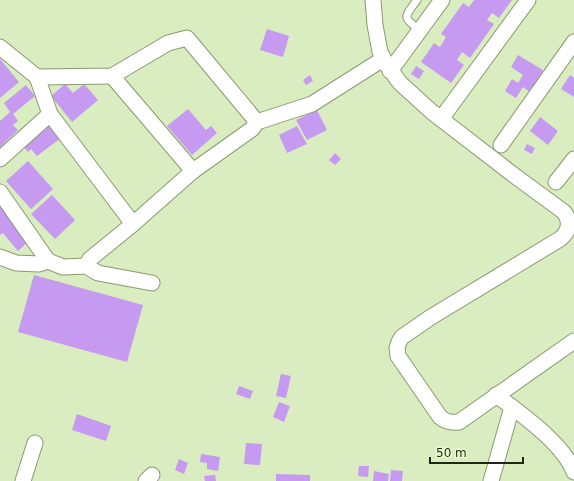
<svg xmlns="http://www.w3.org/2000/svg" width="574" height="481" font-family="'DejaVu Sans',sans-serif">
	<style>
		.building { fill: #c69af1 }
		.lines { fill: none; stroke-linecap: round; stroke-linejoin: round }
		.service-casing { stroke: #889a70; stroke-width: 9 }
		.minor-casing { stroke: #889a70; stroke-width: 17 }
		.service { stroke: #fff; stroke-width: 7 }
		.minor { stroke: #fff; stroke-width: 15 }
	</style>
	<rect width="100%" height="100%" fill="#d9edc0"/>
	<g class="building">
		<polygon points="474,0 512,0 499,18 492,13 487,20 494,24 470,58 462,52 457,60 464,65 451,83 421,62 434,43 440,47 446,37 441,34 463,3 469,7"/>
		<polygon points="267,29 289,36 283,57 260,50"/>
		<polygon points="518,55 543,70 530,92 523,87 516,98 505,91 512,79 518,83 523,75 511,67"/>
		<polygon points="0,59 19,82 0,98"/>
		<polygon points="416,66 424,71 419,79 411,74"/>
		<polygon points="310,75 313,81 306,85 303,80"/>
		<polygon points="570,75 574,78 574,97 561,89"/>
		<polygon points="65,84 73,93 84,84 98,100 72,122 51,96"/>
		<polygon points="26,85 35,96 13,114 18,121 13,125 18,130 0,147 0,121 10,112 4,103"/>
		<polygon points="188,109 206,130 211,126 217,133 192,155 167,126"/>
		<polygon points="317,110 327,130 307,140 296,120"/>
		<polygon points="540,117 558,131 548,145 530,131"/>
		<polygon points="48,122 61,138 37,156 31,149 28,152 21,144"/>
		<polygon points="297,126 307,144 287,153 279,135"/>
		<polygon points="527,144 535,148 532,154 524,150"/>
		<polygon points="335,153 341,159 335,165 329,160"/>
		<polygon points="28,161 53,189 31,209 6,181"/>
		<polygon points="52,195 75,220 55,239 31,214"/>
		<polygon points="0,200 32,238 18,251 3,233 0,235"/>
		<polygon points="34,275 143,305 127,362 18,332"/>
		<polygon points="281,374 291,376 286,398 276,396"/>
		<polygon points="239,386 253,391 250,399 236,394"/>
		<polygon points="279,402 290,406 284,422 273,417"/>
		<polygon points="77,414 111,426 106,441 72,430"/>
		<polygon points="246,443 262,444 260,465 244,464"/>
		<polygon points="201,454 220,457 218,471 207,469 207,463 200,462"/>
		<polygon points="179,459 188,463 184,474 175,470"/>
		<polygon points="359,466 369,466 368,477 358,476"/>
		<polygon points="391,470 403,471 402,481 390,481"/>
		<polygon points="374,471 389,474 388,481 373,481"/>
		<polygon points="276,474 310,475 310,481 276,481"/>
		<polygon points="215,475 216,481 205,481 204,476"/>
	</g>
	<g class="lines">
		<g class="service-casing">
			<path id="service" d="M417,0C404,18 402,17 420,30"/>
		</g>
		<g class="minor-casing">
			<g id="minor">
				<path d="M373,0L375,25L380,52L387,65L400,83L432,112L515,176L564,212C571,221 570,231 560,239L431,317L402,337L399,342L397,348L398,356L440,417C446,422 451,423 459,422L574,341"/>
				<polyline points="0,47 37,77 50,114 133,224"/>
				<polyline points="390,71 442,0"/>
				<polyline points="112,76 193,171"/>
				<polyline points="37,77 112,76 168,43 187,38 257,122"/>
				<polyline points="441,119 528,0"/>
				<polyline points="501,145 574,42"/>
				<polyline points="0,159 50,114"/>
				<polyline points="556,182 574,159"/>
				<polyline points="0,192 48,261 63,267 86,266 98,273 152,283"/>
				<polyline points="0,257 16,263 39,264 48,261"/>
				<polyline points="86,266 90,259 133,224 193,171 252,129 257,122 312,104 383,59"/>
				<path d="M496,395C521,414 563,443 574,472"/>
				<polyline points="23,481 35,443"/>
				<polyline points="146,481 152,475"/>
				<polyline points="491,481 512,407"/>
			</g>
		</g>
		<use href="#service" class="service"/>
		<use href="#minor" class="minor"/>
	</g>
	<path d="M430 457v6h93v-6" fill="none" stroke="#1f2616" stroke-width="2"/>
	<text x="436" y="457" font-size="12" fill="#1f2616" stroke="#e6facd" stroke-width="3" paint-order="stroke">50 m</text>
</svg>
